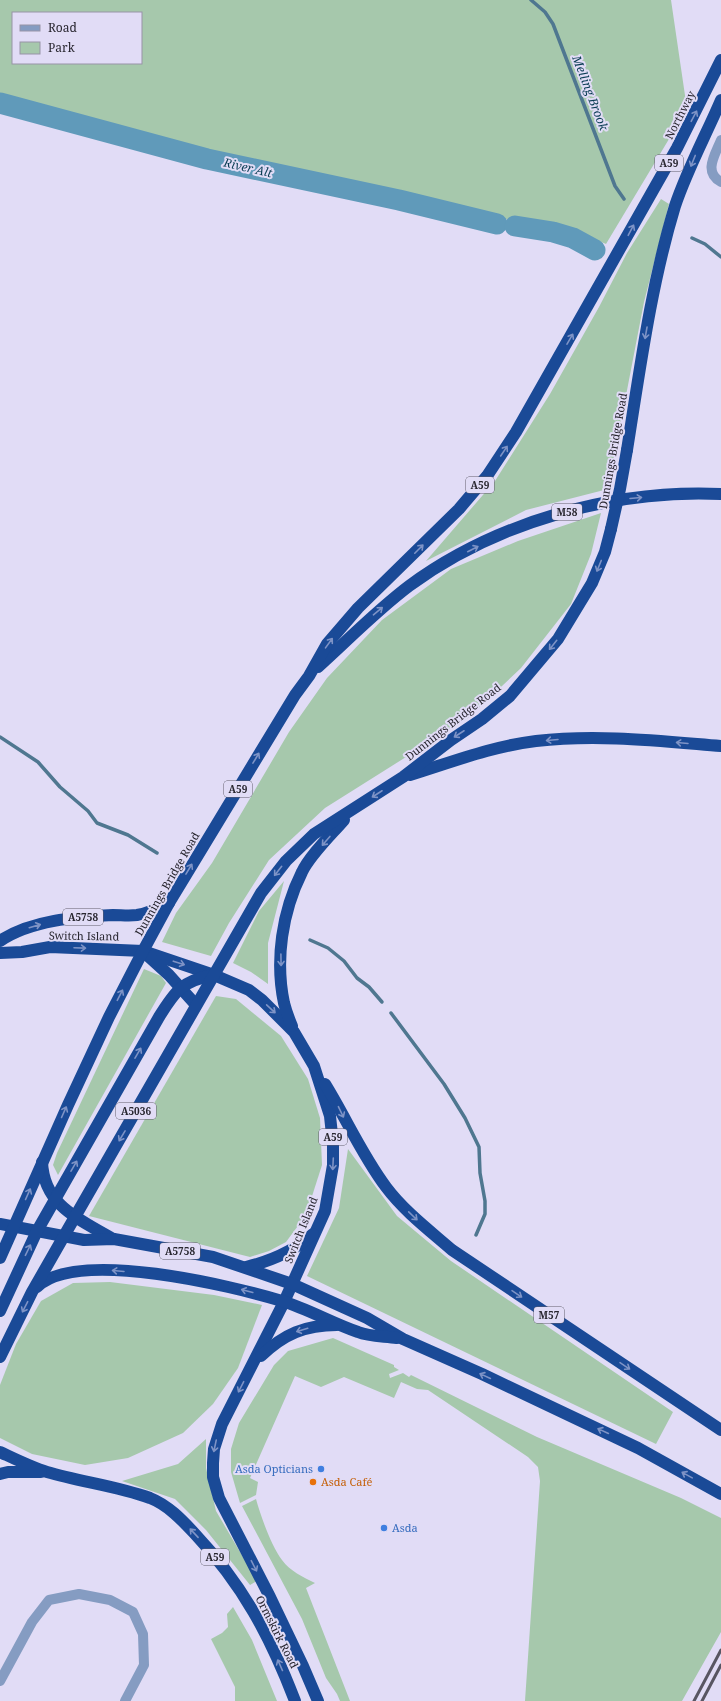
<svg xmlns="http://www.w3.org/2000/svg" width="721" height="1701" font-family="'Noto Serif',serif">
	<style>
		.green { fill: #a6c8ac; fill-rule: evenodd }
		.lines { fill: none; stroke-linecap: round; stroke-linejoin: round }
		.stream { stroke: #4f7790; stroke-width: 3.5 }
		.river { stroke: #609aba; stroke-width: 21 }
		.minor { stroke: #859cc2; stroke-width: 10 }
		.highway { stroke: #1a4a97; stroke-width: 12 }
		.rail { stroke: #585562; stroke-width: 3 }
		.highway-bridge { stroke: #1a4a97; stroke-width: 12 }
		.oneway { stroke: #7e93c6 }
		.shop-dot { fill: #3f7fe0; stroke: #e1dcf6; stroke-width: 1.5 }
		.food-dot { fill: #e8710a; stroke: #e1dcf6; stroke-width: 1.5 }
		.labels { text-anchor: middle; stroke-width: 4; stroke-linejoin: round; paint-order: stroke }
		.shield { fill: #e1dcf6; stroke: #605d6b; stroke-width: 1 }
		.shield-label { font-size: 10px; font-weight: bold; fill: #28262f }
		.street-label { font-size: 11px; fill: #28262f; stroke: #e1dcf6 }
		.shop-label { font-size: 11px; fill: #366cbe; stroke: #e1dcf6; text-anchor: end }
		.food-label { font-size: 11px; fill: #c56008; stroke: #e1dcf6; text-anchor: start }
		.water-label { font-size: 12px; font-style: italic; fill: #093c53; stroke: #e1dcf6 }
	</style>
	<rect width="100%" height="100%" fill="#e1dcf6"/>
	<g class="green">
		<path d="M0,0H671L687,109L606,244L569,228L484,216L371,185L213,153L125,131L0,96ZM13,13H141V63H13Z"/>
		<polygon points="661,199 669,204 644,302 608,489 526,510 426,561 495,481 550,394 599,307 627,253"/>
		<polygon points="601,513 591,554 571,604 521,668 468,718 325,808 269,860 229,923 211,956 162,942 176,913 212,863 289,732 327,678 382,620 451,569 518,541"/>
		<polygon points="284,881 268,943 268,984 251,972 233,963 259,911"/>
		<polygon points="144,969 161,976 166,983 58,1175 53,1165 57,1153"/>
		<polygon points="216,996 236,999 281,1036 308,1079 320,1118 322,1165 306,1215 286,1242 269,1251 250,1257 89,1216"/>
		<polygon points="348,1149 397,1216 451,1261 673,1412 656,1444 307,1276 339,1208"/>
		<polygon points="110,1282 214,1295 262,1305 238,1368 213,1404 183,1433 128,1458 85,1465 32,1454 0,1438 0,1385 16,1344 41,1301 73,1283"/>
		<polygon points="333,1338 394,1365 394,1367 399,1370 389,1374 390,1378 403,1373 409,1377 411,1375 537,1437 681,1498 721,1518 721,1632 682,1701 525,1701 540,1481 538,1467 528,1457 428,1390 417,1389 401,1382 394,1398 344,1377 321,1387 295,1376 250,1478 258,1482 256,1495 240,1503 231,1472 231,1449 239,1423 274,1365 288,1351"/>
		<polygon points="206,1439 206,1468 216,1511 257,1581 250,1585 206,1530 175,1499 122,1481 178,1464"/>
		<path d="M256,1499C261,1517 271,1545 282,1560C290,1571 303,1577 315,1583L306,1588L350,1701H340L337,1694L326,1678L302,1619L242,1506Z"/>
		<polygon points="233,1607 252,1640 277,1701 235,1701 235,1687 211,1639 222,1633 228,1627 227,1614"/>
	</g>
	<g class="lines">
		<g class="stream">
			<polyline points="531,0 545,12 553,24 615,186 624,199"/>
			<polyline points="692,238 705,244 721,257"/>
			<polyline points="0,737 38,762 60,787 88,811 97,823 128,835 157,853"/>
			<polyline points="310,940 328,948 344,961 357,978 369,987 382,1002"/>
			<polyline points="391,1013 444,1084 465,1118 479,1147 480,1173 485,1201 485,1214 476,1235"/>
		</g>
		<g class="river">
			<polyline points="0,103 207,159 399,200 497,224"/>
			<polyline points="515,226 553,232 573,238 595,250"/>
		</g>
		<g class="minor">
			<path d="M721,140C715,155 703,172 721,182"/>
			<polyline points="0,1681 32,1622 49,1600 79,1594 110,1600 133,1612 143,1634 144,1665 125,1701"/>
		</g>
		<g class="highway">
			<path d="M627,450C640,369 651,285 675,206C687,170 706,135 721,100"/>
			<path d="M318,667C348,640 376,611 409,586C496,522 613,489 721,494"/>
			<path d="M410,775C452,762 493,746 536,741C598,734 659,741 721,746"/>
			<path d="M0,941C31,920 76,917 113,915C121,915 129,916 137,915C149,913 159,908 169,903"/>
			<polyline points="0,953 22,952 50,947 143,951 214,975 249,990 262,1000 294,1032 314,1066 330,1116 333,1144 333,1165 325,1211 284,1302 222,1424 214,1449 213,1463 213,1477 219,1498 270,1597 303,1666 318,1701"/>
			<polyline points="147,955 169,975 196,1005"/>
			<path d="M292,1026C289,1019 286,1011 284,1003C275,960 282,912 302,872C310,855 331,835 344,820"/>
			<path d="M325,1084C346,1118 362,1155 386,1187C404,1211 429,1230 452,1250L721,1430"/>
			<path d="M42,1162C44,1206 79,1219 113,1239"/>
			<polyline points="0,1224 84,1240 114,1239 213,1257 292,1284 367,1318 403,1339 482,1374 638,1448 721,1494"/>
			<polyline points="0,1258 68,1105 109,1017 143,951 169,903 295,695 309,676 327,644 358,608 459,509 487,476 516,432 677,148 721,60"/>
			<path d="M246,1267C271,1261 293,1252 313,1234"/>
			<path d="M37,1287C77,1248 232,1286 282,1301C308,1309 332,1323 358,1332C370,1337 385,1336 397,1338"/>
			<path d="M0,1311L37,1231L159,1017C175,991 182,981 213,975"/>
			<path d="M261,1356C284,1334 305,1325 337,1325"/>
			<polyline points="0,1357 32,1292 64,1236 261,893 286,861 314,834 403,777 451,740 482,719 510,696 558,639 592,583 605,552 611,529"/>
			<path d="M0,1452C15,1459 31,1467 47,1472C81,1482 117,1486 150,1498C168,1505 182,1520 195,1534C243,1585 270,1636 295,1701"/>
			<polyline points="0,1474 8,1472 41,1472"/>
		</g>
		<g class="rail">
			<polyline points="694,1701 721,1650"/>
			<polyline points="702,1701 721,1665"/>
		</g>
		<polyline class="highway-bridge" points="611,529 620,489 627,450"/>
	</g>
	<defs><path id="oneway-shaft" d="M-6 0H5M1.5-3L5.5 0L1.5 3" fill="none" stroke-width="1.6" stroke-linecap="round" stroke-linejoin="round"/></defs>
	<g class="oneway">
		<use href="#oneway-shaft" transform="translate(694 116) rotate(-62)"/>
		<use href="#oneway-shaft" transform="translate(693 161) rotate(112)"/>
		<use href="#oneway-shaft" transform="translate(631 230) rotate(-62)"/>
		<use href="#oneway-shaft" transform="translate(646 333) rotate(100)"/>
		<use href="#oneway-shaft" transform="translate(570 339) rotate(-60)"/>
		<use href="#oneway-shaft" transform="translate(504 451) rotate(-56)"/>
		<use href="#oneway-shaft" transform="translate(636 498) rotate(-5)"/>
		<use href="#oneway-shaft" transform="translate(419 549) rotate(-45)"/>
		<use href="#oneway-shaft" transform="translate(473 549) rotate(-27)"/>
		<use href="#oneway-shaft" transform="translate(599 566) rotate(112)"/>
		<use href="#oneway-shaft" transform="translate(378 611) rotate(-40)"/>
		<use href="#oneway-shaft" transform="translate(329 643) rotate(-54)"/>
		<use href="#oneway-shaft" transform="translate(553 645) rotate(129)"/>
		<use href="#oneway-shaft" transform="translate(459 734) rotate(147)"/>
		<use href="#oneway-shaft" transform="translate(552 740) rotate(175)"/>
		<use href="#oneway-shaft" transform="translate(682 743) rotate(-175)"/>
		<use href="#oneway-shaft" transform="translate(256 758) rotate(-59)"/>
		<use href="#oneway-shaft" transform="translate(377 794) rotate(147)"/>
		<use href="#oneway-shaft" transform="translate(326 841) rotate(131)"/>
		<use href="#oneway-shaft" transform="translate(189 869) rotate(-59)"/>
		<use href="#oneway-shaft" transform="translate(278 871) rotate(128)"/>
		<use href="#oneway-shaft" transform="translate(35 926) rotate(-16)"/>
		<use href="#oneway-shaft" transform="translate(80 948) rotate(2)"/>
		<use href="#oneway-shaft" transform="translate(281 960) rotate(89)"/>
		<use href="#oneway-shaft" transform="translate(179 963) rotate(18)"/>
		<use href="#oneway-shaft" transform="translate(120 995) rotate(-63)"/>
		<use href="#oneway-shaft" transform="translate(271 1009) rotate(43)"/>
		<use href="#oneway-shaft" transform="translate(138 1053) rotate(-60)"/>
		<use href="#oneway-shaft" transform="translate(64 1112) rotate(-66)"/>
		<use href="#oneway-shaft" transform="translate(341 1112) rotate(64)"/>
		<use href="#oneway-shaft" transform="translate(122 1136) rotate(121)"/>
		<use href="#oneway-shaft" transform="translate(333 1164) rotate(93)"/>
		<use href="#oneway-shaft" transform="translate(74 1166) rotate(-60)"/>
		<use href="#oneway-shaft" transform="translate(28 1194) rotate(-66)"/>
		<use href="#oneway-shaft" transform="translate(413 1216) rotate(44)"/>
		<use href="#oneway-shaft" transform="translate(28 1250) rotate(-64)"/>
		<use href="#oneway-shaft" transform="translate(118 1271) rotate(-175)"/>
		<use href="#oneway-shaft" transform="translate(247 1291) rotate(-165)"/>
		<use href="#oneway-shaft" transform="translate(517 1294) rotate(34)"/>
		<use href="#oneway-shaft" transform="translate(25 1307) rotate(117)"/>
		<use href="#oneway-shaft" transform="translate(302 1330) rotate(163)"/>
		<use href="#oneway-shaft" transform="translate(625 1366) rotate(34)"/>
		<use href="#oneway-shaft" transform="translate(485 1376) rotate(-155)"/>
		<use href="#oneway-shaft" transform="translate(241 1387) rotate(117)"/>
		<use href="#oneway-shaft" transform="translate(603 1431) rotate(-155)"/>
		<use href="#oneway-shaft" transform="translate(215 1446) rotate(102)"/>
		<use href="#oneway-shaft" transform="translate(687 1475) rotate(-151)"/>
		<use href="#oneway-shaft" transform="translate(194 1533) rotate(-133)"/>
		<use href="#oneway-shaft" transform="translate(254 1566) rotate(63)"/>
		<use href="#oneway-shaft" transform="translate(280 1665) rotate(-114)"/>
	</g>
	<g class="shop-dot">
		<circle cx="321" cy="1469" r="4"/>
		<circle cx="384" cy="1528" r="4"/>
	</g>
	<circle class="food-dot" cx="313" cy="1482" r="4"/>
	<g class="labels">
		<g class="shield">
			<rect x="655" y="155" width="28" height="16" rx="3"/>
			<rect x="466" y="477" width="28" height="16" rx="3"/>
			<rect x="552" y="504" width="30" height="16" rx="3"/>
			<rect x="224" y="781" width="28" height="16" rx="3"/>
			<rect x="63" y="909" width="40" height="16" rx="3"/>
			<rect x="116" y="1103" width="40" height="16" rx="3"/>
			<rect x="319" y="1129" width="28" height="16" rx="3"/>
			<rect x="160" y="1243" width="40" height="16" rx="3"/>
			<rect x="534" y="1307" width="30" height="16" rx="3"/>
			<rect x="201" y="1549" width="28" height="16" rx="3"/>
		</g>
		<g class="shield-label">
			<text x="669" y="167">A59</text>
			<text x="480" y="489">A59</text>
			<text x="567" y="516">M58</text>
			<text x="238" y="793">A59</text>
			<text x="83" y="921">A5758</text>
			<text x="136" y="1115">A5036</text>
			<text x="333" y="1141">A59</text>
			<text x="180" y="1255">A5758</text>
			<text x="549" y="1319">M57</text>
			<text x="215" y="1561">A59</text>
		</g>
		<g class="street-label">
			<text transform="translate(680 115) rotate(-63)" y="4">Northway</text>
			<text transform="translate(613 451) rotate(-80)" y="4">Dunnings Bridge Road</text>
			<text transform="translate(453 722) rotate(-38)" y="4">Dunnings Bridge Road</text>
			<text transform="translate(167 884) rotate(-60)" y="4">Dunnings Bridge Road</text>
			<text transform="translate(84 936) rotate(1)" y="4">Switch Island</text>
			<text transform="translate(301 1230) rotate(-68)" y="4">Switch Island</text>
			<text transform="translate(277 1632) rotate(63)" y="4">Ormskirk Road</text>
		</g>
		<g class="shop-label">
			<text x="313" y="1473">Asda Opticians</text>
			<text x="392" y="1532" text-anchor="start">Asda</text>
		</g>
		<g class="food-label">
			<text x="321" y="1486">Asda Café</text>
		</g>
		<g class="water-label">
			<text transform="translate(590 93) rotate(69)" y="4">Melling Brook</text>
			<text transform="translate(248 168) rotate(13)" y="4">River Alt</text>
		</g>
	</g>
	<rect x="12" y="12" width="130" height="52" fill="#e1dcf6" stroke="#9793a6"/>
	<rect x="20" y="25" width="20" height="6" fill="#859cc2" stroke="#9793a6"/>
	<text x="48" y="32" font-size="12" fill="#28262f">Road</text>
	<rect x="20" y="42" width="20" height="12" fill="#a6c8ac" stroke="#9793a6"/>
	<text x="48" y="52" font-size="12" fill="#28262f">Park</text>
</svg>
